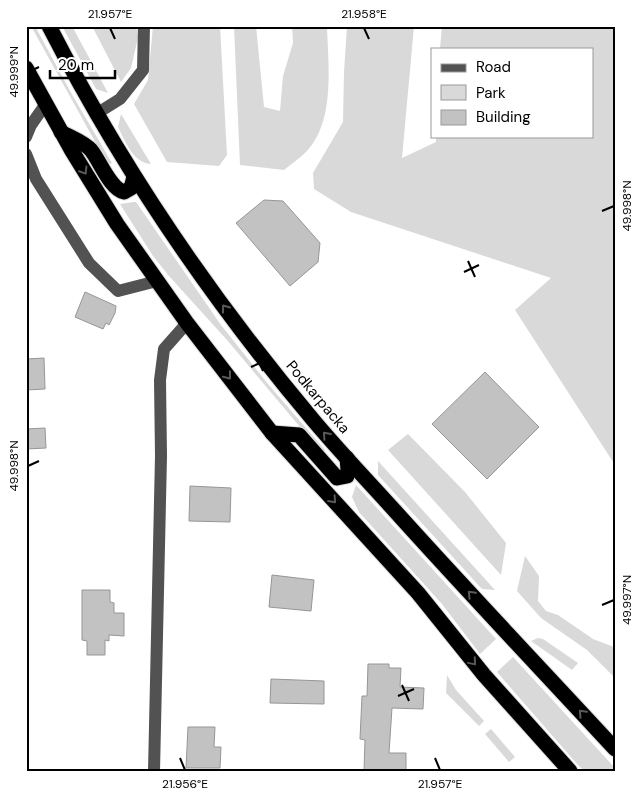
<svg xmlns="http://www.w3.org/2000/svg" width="641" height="797" font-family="'DM Sans',sans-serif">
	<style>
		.green { fill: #d9d9d9 }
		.building { fill: #c2c2c2; stroke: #969696 }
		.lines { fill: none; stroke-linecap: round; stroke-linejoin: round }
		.highway-casing { stroke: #dbdbdb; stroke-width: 17 }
		.minor { stroke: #525252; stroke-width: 12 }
		.highway { stroke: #000; stroke-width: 15 }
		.oneway { stroke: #595959 }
		.ticks { fill: none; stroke: #000; stroke-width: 2 }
		.labels { text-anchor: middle; stroke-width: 4; stroke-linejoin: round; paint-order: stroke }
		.street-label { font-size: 15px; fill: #000; stroke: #fff }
		.neatline { fill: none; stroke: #000; stroke-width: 2 }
		.ticks-label { font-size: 12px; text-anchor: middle; fill: #000 }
	</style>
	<rect width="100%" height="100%" fill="#fff"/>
	<g class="green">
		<polygon points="31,26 35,26 70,91 112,163 108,165"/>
		<polygon points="62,26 72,26 108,93 96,89"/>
		<polygon points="92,26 137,26 138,38 131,68 121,82"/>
		<polygon points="153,26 220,26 227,155 219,166 167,162 134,104 148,80"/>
		<path d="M234,26H256L264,107L280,111L283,76L293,43L292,26H327C328,65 336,122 305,153C299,159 291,164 284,170L240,165Z"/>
		<polygon points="347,26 414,26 402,158 436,142 436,136 592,136 592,49 440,49 442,26 615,26 615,465 515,310 551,278 351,212 314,189 313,173 343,122 344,72"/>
		<path d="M121,114L151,164C133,163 125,141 118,127Z"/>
		<polygon points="134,202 136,202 221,325 268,384 325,450 321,452 227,340 169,276 153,256 120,204"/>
		<polygon points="408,434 465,492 506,543 501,575 388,450"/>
		<polygon points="378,461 495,590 482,589 378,475"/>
		<polygon points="356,485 496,639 480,654 442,604 359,512 352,497"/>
		<polygon points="525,556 539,576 538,601 546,611 558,615 593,639 614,647 615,678 587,650 541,618 517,591"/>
		<polygon points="538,638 543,639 578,663 572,670 531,641"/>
		<polygon points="513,657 615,768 615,771 584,771 577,764 497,672"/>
		<polygon points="447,675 456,690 484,721 479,726 446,693"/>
		<polygon points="491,729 515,757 509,762 485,734"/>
	</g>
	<g class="building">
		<polygon points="264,200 283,201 320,243 318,262 290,286 236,223"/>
		<polygon points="85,292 116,306 115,313 109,325 106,323 103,329 75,317"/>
		<polygon points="44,358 45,389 26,390 26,359"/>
		<polygon points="485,372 539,427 487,479 432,424"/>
		<polygon points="45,428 46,448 26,449 26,429"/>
		<polygon points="190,486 231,488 230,522 189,521"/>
		<polygon points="272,575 314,580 311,611 269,607"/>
		<polygon points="82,590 110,590 110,602 114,603 114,613 124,613 124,636 109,635 109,641 105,640 105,655 87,655 87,641 82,640"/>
		<polygon points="368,664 389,664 389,668 401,668 400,687 424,688 423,709 392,708 389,753 406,753 406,771 364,771 365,740 360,739 362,696 367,696"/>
		<polygon points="271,679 324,681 324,704 270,703"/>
		<polygon points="188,727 215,727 214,747 221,747 220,768 186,768"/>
	</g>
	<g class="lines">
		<g class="highway-casing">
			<g id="highway">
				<path d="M49,26C123,170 210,298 314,421C340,452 368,481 395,511C467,591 541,669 615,749"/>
				<polyline points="26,68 72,151 117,224 187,323 272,433 418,593 484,675 570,771"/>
				<path d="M61,132C70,137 84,142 91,150C100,161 110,189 124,192L131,188L134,177"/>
				<polyline points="272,433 299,435 337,478 347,476 348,469 347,458"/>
			</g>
		</g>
		<g class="minor">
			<polyline points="96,114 120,99 143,70 144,26"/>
			<polyline points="26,137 31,125 45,105"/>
			<polyline points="26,154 36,179 89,263 118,291 157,281"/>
			<polyline points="154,771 161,456 160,380 164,349 187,323"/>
		</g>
		<use href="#highway" class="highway"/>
	</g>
	<defs><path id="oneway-chevron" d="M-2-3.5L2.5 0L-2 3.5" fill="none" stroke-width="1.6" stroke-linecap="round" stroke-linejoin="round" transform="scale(1.25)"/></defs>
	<g class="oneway">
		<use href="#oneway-chevron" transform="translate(84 171) rotate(58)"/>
		<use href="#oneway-chevron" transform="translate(225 308) rotate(-126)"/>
		<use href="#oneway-chevron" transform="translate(228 376) rotate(52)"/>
		<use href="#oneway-chevron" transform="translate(326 435) rotate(-132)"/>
		<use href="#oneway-chevron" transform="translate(333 500) rotate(48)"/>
		<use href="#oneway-chevron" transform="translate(471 594) rotate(-133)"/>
		<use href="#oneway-chevron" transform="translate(473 662) rotate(50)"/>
		<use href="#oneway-chevron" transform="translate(582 713) rotate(-133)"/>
	</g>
	<path class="ticks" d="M110,28L115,39M364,28L369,39M28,72L39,67M602,211L614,206M468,261L475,277M464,272L479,265M256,355L263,371M251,367L267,360M28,466L39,461M602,605L614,600M402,685L409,701M398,696L414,689M180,758L185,770M435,758L440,770"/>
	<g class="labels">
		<g class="street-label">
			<text transform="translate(318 397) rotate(50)" y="5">Podkarpacka</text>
		</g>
	</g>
	<rect width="641" height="797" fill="none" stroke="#ffffff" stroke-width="55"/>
	<rect x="431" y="48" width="162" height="90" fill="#ffffff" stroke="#999999"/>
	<rect x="441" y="64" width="25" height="8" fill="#525252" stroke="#999999"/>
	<text x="476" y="72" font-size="15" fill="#000000">Road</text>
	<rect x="441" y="85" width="25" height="15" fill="#d9d9d9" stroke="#999999"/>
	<text x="476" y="98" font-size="15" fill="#000000">Park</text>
	<rect x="441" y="110" width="25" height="15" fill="#c2c2c2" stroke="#999999"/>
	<text x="476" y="122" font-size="15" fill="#000000">Building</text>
	<path d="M50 70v8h65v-8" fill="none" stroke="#000000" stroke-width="2.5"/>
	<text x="58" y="70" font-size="15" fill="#000000" stroke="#ffffff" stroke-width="4" paint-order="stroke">20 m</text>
	<rect x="28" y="28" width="586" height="742" class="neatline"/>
	<g class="ticks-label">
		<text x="110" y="18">21.957°E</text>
		<text x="364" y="18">21.958°E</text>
		<text transform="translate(14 72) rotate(-90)" y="4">49.999°N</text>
		<text transform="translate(627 206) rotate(-90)" y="4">49.998°N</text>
		<text transform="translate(14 466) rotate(-90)" y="4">49.998°N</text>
		<text transform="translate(627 600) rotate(-90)" y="4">49.997°N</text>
		<text x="185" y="788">21.956°E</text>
		<text x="440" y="788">21.957°E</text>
	</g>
</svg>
